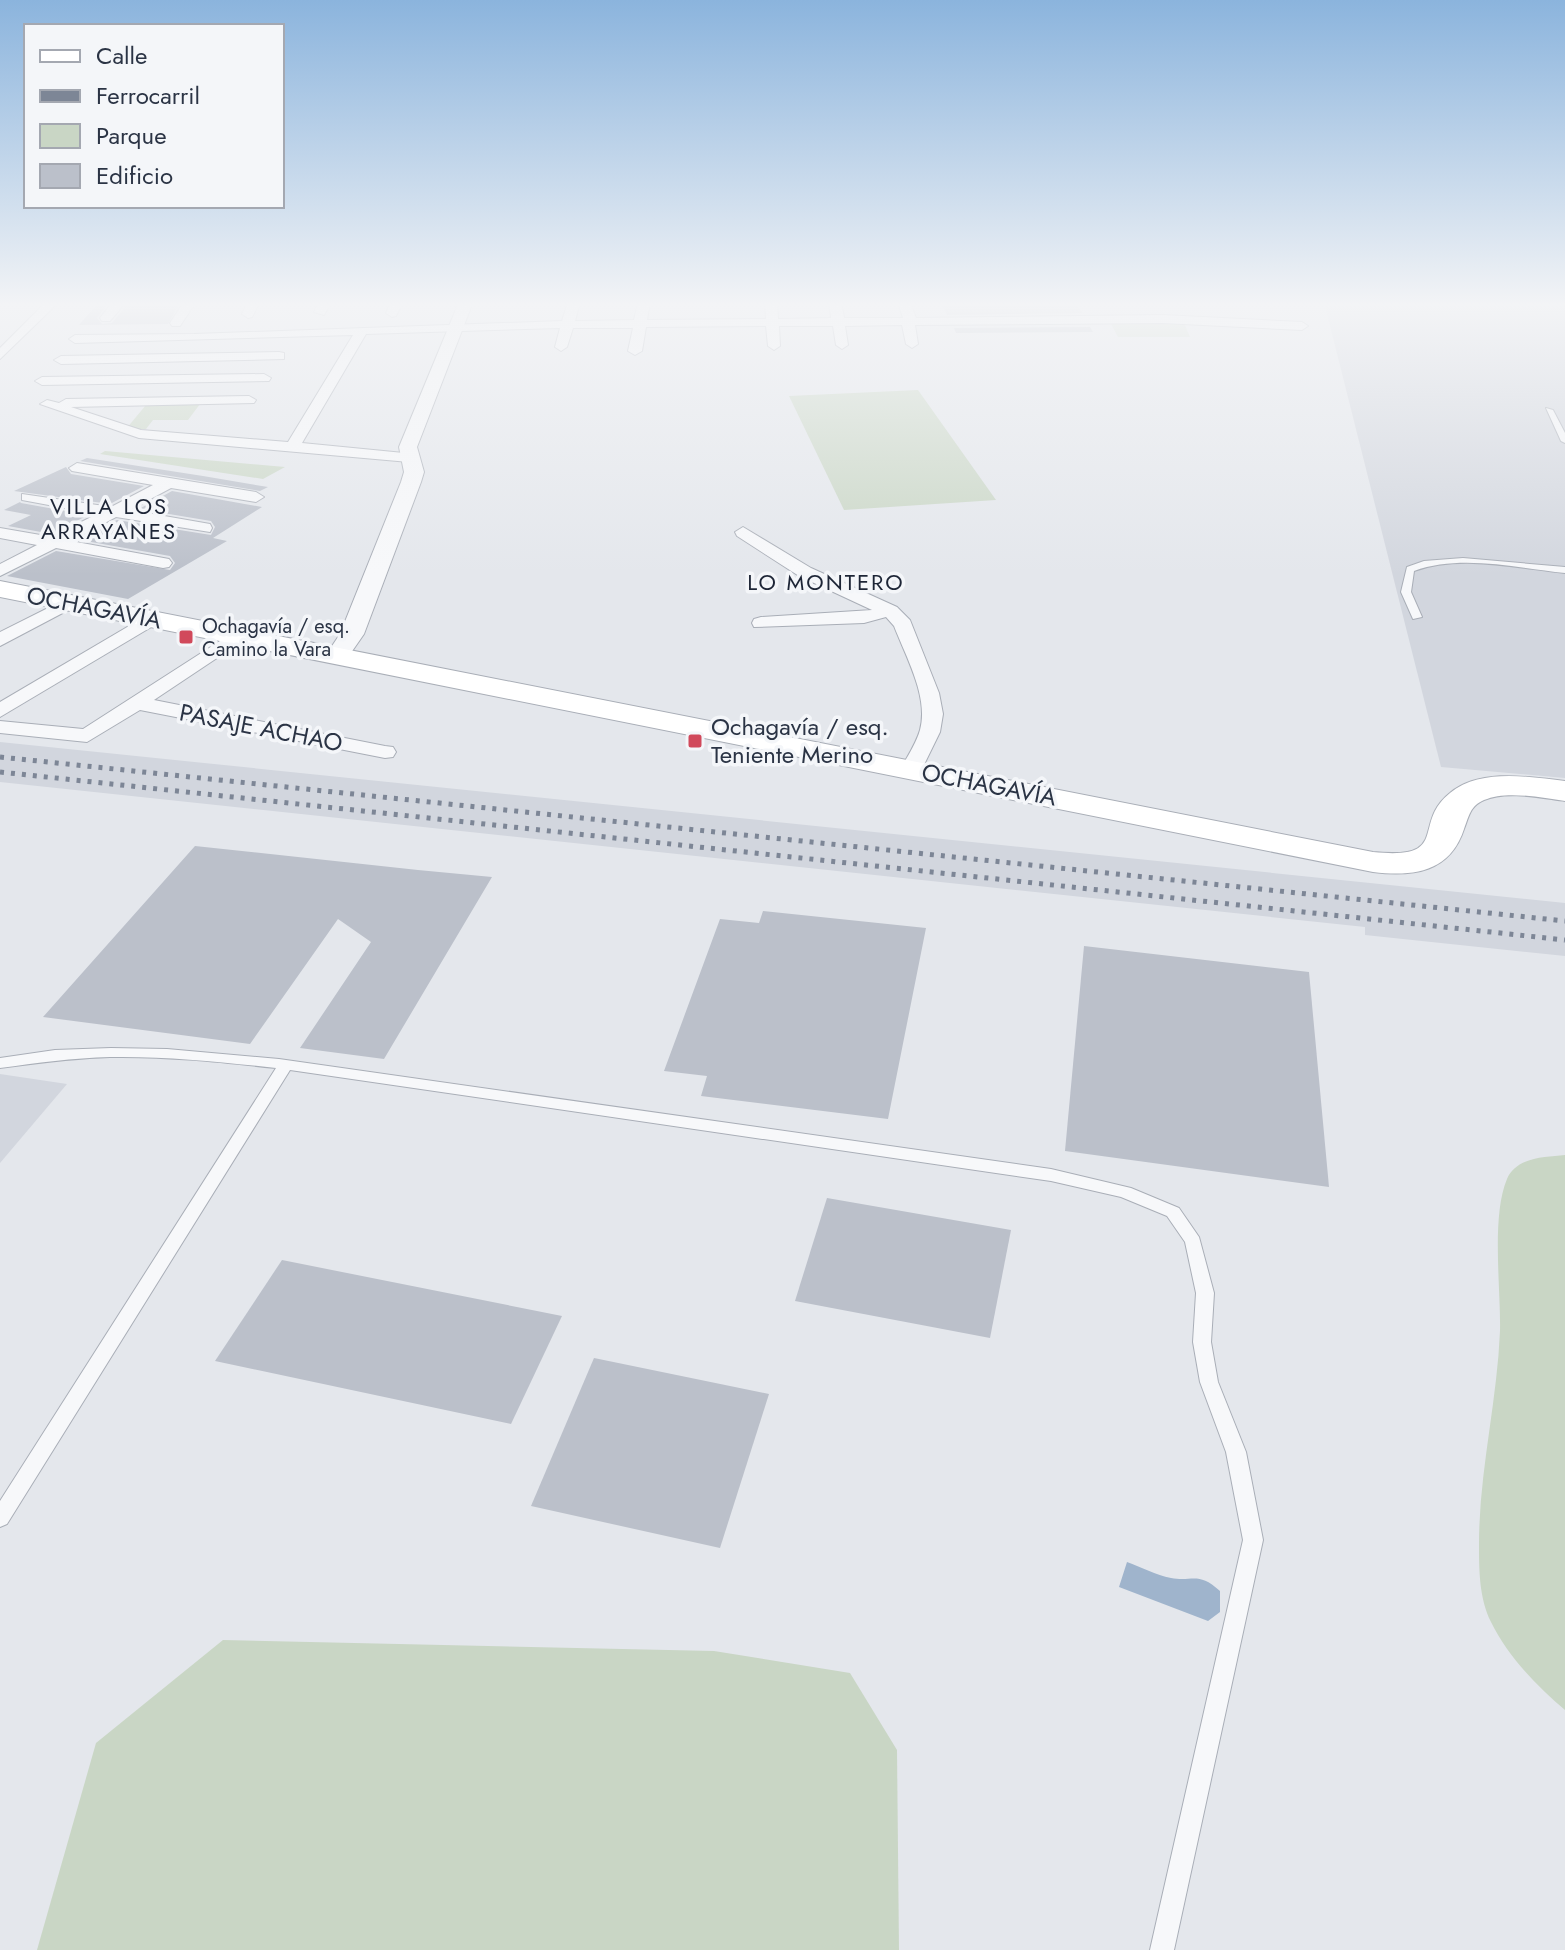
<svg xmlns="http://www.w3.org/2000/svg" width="1565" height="1950" font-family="Jost,sans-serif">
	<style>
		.built { fill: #d2d6de }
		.green { fill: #c9d6c5 }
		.water { fill: #9fb4cc }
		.building { fill: #bbc0ca }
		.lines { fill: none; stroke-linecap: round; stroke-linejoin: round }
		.service-casing { stroke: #a9aeb7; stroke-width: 2 }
		.minor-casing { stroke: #a9aeb7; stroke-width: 2 }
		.tertiary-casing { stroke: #a9aeb7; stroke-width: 2 }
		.secondary-casing { stroke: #a9aeb7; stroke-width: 2 }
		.service { fill: #f7f8fa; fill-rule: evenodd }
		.minor { fill: #f7f8fa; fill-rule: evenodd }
		.tertiary { fill: #f7f8fa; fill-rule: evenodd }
		.secondary { fill: #fff; fill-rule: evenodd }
		.rail { stroke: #7d8696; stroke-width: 5; stroke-dasharray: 4 7; stroke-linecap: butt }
		.poi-dot { fill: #d1495b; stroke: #f4f6f9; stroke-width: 3 }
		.labels { text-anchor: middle; stroke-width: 7; stroke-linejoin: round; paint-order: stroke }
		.far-poi-label { font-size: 20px; fill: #2b3445; stroke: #f4f6f9; text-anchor: start }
		.far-neighbourhood-label { font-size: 22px; letter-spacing: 2px; fill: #1d2536; stroke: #f4f6f9 }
		.street-label { font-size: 24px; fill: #2b3445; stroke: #f4f6f9 }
		.poi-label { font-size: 24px; fill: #2b3445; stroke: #f4f6f9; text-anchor: start }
	</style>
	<rect width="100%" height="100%" fill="#e4e7ec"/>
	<g class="built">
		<polygon points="1324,302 1565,302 1565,778 1441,767"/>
		<polygon points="0,742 1565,903 1565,956 1365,935 1365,927 0,782"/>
		<polygon points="0,1074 67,1084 0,1163"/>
	</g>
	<g class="green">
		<polygon points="1110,322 1184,323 1190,337 1118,337"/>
		<polygon points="918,390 996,500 844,510 789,396"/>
		<polygon points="200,404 188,420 153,420 146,429 126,429 146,405"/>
		<polygon points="105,451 285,467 263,479 100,454"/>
		<path d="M1565,1155V1710C1537,1687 1507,1655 1491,1622C1479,1598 1479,1569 1479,1544C1479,1472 1497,1403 1500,1331C1501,1289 1491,1217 1507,1179C1516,1157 1545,1157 1565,1155Z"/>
		<polygon points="223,1640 714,1651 850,1673 897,1750 899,1950 37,1950 96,1743"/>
	</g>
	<path class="water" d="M1127,1562C1141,1567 1156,1575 1171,1578C1193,1582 1198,1571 1220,1591V1612L1208,1621L1119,1587Z"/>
	<g class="building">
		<polygon points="99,302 109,302 97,318 102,324 112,323 129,302 180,303 168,324 79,325"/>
		<polygon points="1076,302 1082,313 947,315 942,304"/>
		<polygon points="1090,327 1093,332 956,333 954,328"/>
		<polygon points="87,458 203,476 268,487 260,491 80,461"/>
		<polygon points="66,467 71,474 144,486 110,504 14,491"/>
		<polygon points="172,491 262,507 213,538 227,541 128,599 7,576 56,551 170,570 175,563 170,556 80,540 117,520 211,535 215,527 211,521 139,509"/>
		<polygon points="20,502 21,503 88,515 52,534 8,526 31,515 4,510"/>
		<polygon points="195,846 418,870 492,877 384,1059 300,1048 371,942 338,919 250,1044 43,1017"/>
		<polygon points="763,911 926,928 888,1119 701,1096 707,1076 664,1071 720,919 759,923"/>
		<polygon points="1084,946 1309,972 1329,1187 1065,1151"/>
		<polygon points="827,1198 1011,1230 990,1338 795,1301"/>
		<polygon points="282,1260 562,1316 511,1424 215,1361"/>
		<polygon points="594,1358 769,1394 720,1548 531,1506"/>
	</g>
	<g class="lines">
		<g class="service-casing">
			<g id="service">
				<polygon points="1546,408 1553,410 1565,433 1565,443 1561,441"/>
				<path d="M1463,558L1565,567V573C1517,568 1461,554 1414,571L1411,592L1422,617L1413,619L1401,592L1407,567L1424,561Z"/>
				<path d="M111,1048L167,1049L279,1059L1051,1169L1131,1188L1179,1208L1199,1237L1214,1293L1211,1342L1218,1382L1246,1452L1263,1540L1174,1950H1150L1243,1540L1226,1452L1200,1382L1193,1342L1196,1293L1185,1242L1167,1216L1121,1197L1051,1181L290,1070L7,1524L0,1527V1501L276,1068C221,1062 166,1056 110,1057C73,1058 37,1063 0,1068V1058L55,1050Z"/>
			</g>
		</g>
		<g class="minor-casing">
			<g id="minor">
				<polygon points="46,302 59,302 0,359 0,348"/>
				<polygon points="113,302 126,302 110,321 102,321 100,318"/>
				<polygon points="184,302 196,302 180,326 172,326 170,323"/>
				<polygon points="248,302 260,302 252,317 248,318 242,314"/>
				<polygon points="319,302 331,302 324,315 314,312"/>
				<polygon points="391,302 403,302 396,316 392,317 386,313"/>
				<polygon points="568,302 580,302 575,321 634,320 638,302 650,302 647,320 766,319 765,302 777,302 778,319 831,318 829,302 841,302 844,318 903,318 898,302 910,302 916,318 1163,315 1302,322 1308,326 1302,330 1163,323 915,325 918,344 912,348 906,344 902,325 845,326 848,345 842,349 836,345 833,326 779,326 780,346 774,350 768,346 766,326 646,327 642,351 635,355 628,351 633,328 573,328 567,347 561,351 555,347 560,328 366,334 302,443 414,454 417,457 409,462 139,438 40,404 47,400 59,403 66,399 249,396 256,400 254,403 71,407 141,430 288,442 353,335 75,343 69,339 75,335 194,334 562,321"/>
				<polygon points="279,352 284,353 284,359 61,364 54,360 61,356"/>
				<polygon points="264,374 271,378 269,381 42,385 35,381 42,377"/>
				<polygon points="77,463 256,492 264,497 256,502 171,488 130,510 210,524 212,528 210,532 116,517 71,541 169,559 172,563 169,567 163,568 56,548 0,576 0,564 37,545 0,538 0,528 52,537 97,514 22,500 22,494 111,507 153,485 72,471 69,468"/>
				<path d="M743,527L811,568L897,607L910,620L939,693L943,714L940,732L919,775H903L900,770C907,757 916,744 920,730C929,697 906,657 894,626L886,617L864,623L754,627L752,623L754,619L761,617L872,610L799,576L737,536L735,532Z"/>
				<polygon points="68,598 77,603 74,607 0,646 0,632"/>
				<polygon points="151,613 158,615 160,619 158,623 0,717 0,702"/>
				<polygon points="237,630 246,636 244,640 154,700 385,746 393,747 396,752 393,757 385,758 140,710 87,742 0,733 0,721 83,729"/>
			</g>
		</g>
		<g class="tertiary-casing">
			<polygon id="tertiary" points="459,302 473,302 417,447 424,472 421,482 364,634 346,660 330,660 326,655 340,634 401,482 404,472 399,447"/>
		</g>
		<g class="secondary-casing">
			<path id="secondary" d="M0,581L1373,852C1452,860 1411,824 1450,793C1480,768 1530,777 1565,781V801C1541,798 1507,790 1484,800C1470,806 1469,816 1464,829C1450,872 1414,877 1373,872L0,597Z"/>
		</g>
		<use href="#service" class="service"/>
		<use href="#minor" class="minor"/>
		<use href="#tertiary" class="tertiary"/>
		<use href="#secondary" class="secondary"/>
		<g class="rail">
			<polyline points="0,757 1565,921"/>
			<polyline points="0,772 1565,940"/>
		</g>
	</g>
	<linearGradient id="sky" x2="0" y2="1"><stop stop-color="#8bb4dd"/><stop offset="0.53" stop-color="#f3f4f6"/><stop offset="1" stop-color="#f3f4f6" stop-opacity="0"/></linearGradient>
	<rect width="1565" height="575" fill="url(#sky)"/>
	<g class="poi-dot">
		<rect x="178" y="629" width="16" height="16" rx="4"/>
		<rect x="687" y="733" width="16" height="16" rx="4"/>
	</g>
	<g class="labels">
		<g class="far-poi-label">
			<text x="202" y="633">Ochagavía / esq.<tspan x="202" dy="23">Camino la Vara</tspan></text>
		</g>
		<g class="far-neighbourhood-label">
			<text x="109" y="514">VILLA LOS<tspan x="109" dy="25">ARRAYANES</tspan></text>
			<text x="826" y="590">LO MONTERO</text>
		</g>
		<g class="street-label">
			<text transform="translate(94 608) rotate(11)" y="8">OCHAGAVÍA</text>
			<text transform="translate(261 728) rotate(11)" y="8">PASAJE ACHAO</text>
			<text transform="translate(989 785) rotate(11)" y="8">OCHAGAVÍA</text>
		</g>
		<g class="poi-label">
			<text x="711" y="735">Ochagavía / esq.<tspan x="711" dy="28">Teniente Merino</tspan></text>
		</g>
	</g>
	<rect x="24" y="24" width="260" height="184" fill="#f4f6f9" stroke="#a4a8b1" stroke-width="2"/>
	<rect x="40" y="50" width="40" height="12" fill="#ffffff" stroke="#a4a8b1" stroke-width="2"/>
	<text x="96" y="64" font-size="24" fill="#2b3445">Calle</text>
	<rect x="40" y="90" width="40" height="12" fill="#7d8696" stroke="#a4a8b1" stroke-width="2"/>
	<text x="96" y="104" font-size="24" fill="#2b3445">Ferrocarril</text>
	<rect x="40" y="124" width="40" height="24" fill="#c9d6c5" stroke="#a4a8b1" stroke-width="2"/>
	<text x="96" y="144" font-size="24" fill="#2b3445">Parque</text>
	<rect x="40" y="164" width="40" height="24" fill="#bbc0ca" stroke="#a4a8b1" stroke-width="2"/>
	<text x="96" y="184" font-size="24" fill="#2b3445">Edificio</text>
</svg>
